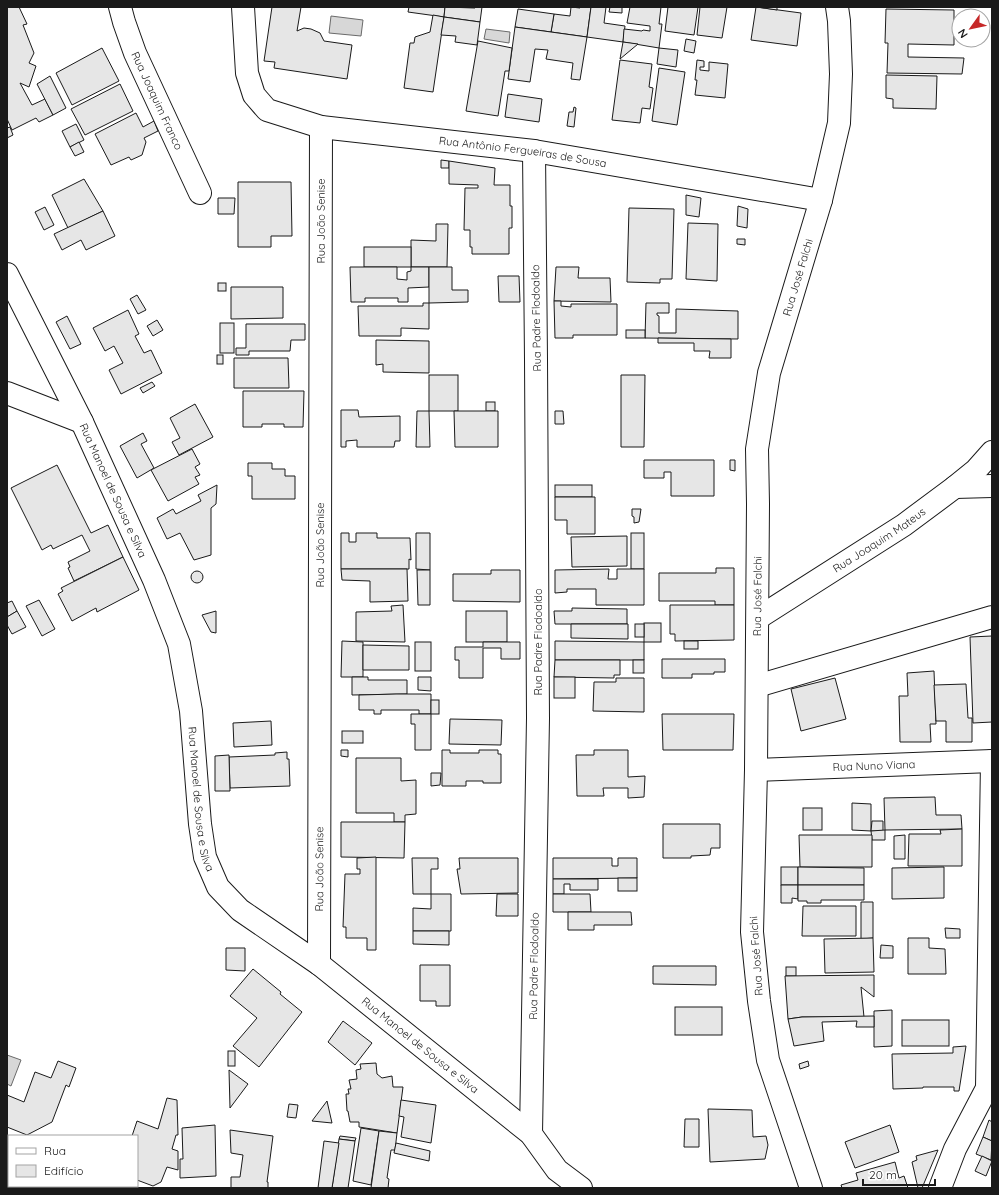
<svg xmlns="http://www.w3.org/2000/svg" width="999" height="1195" font-family="Quicksand,sans-serif">
	<style>
		.water { fill: #d7d7d7; stroke: #6a6a6a }
		.building { fill: #e6e6e6; stroke: #1a1a1a }
		.lines { fill: none; stroke-linecap: round; stroke-linejoin: round }
		.minor-casing { stroke: #1a1a1a; stroke-width: 24 }
		.minor { stroke: #fff; stroke-width: 22 }
		.labels { text-anchor: middle; stroke-width: 3; stroke-linejoin: round; paint-order: stroke }
		.street-label { font-size: 11px; fill: #1a1a1a; stroke: #fff }
	</style>
	<rect width="100%" height="100%" fill="#fff"/>
	<g class="water">
		<polygon points="331,16 363,20 361,36 329,33"/>
		<polygon points="486,29 510,32 509,43 484,39"/>
		<polygon points="7,1055 21,1060 11,1086 7,1084"/>
	</g>
	<g class="building">
		<polygon points="7,7 19,7 27,24 23,25 34,53 29,63 36,66 29,87 20,83 32,105 45,99 53,115 39,122 36,118 12,130 7,119"/>
		<polygon points="272,7 301,7 297,31 304,28 311,29 320,33 324,41 352,45 347,79 274,68 275,62 264,61"/>
		<polygon points="409,7 445,7 444,17 408,12"/>
		<polygon points="445,7 475,8 475,7 482,7 480,22 444,17"/>
		<polygon points="571,7 580,8 580,7 591,7 587,37 551,32 554,14 570,16"/>
		<polygon points="591,7 606,7 604,23 625,26 623,42 587,37"/>
		<polygon points="610,7 622,7 622,13 609,12"/>
		<polygon points="630,7 661,7 659,24 662,24 659,48 623,42 624,29 642,31 643,30 650,31 650,26 627,23"/>
		<polygon points="668,7 698,7 694,35 665,31"/>
		<polygon points="700,7 727,7 722,38 697,35"/>
		<polygon points="756,7 801,13 797,46 751,40"/>
		<polygon points="757,7 777,7 777,10"/>
		<polygon points="518,9 554,14 551,32 515,27"/>
		<polygon points="886,9 954,10 954,45 908,44 908,57 964,58 962,74 887,73 888,43 885,43"/>
		<polygon points="433,15 444,17 433,92 404,88 410,43 414,43 415,37 430,32"/>
		<polygon points="444,17 480,22 477,45 455,42 456,36 441,35"/>
		<polygon points="515,27 587,37 580,80 571,79 573,63 546,59 548,50 535,49 530,82 508,79"/>
		<polygon points="686,39 696,41 694,53 684,51"/>
		<polygon points="478,41 512,48 509,71 505,71 498,116 466,111"/>
		<polygon points="623,42 638,44 620,59"/>
		<polygon points="102,48 119,81 72,105 56,73"/>
		<polygon points="659,48 678,50 676,67 657,64"/>
		<polygon points="620,60 652,64 649,87 653,88 650,109 642,108 640,123 612,120"/>
		<polygon points="697,60 704,61 704,67 700,67 700,70 709,71 709,62 728,64 725,98 695,95 697,80 695,80"/>
		<polygon points="659,68 685,72 677,125 652,121"/>
		<polygon points="886,75 937,76 936,109 893,108 893,99 886,98"/>
		<polygon points="50,76 66,108 53,115 37,84"/>
		<polygon points="120,84 133,111 85,135 71,109"/>
		<polygon points="508,94 542,99 539,122 505,117"/>
		<polygon points="574,107 576,108 574,127 567,126 569,112 573,112"/>
		<polygon points="136,113 143,127 154,121 158,131 144,138 146,142 142,155 131,160 129,157 111,165 95,134"/>
		<polygon points="76,124 84,140 70,147 62,131"/>
		<polygon points="10,127 13,135 7,138 7,128"/>
		<polygon points="79,142 84,152 75,156 70,147"/>
		<polygon points="441,160 449,161 449,168 441,168"/>
		<polygon points="449,161 495,168 494,185 510,185 510,206 512,206 512,228 509,228 509,254 472,254 472,247 470,247 470,230 464,230 465,188 478,188 478,185 449,184"/>
		<polygon points="84,179 103,211 68,228 52,195"/>
		<polygon points="238,182 291,182 292,236 271,236 271,247 238,247"/>
		<polygon points="686,195 701,198 699,217 686,215"/>
		<polygon points="218,198 235,198 234,214 218,214"/>
		<polygon points="738,206 748,209 747,228 737,226"/>
		<polygon points="45,207 54,225 44,230 35,212"/>
		<polygon points="629,208 674,209 672,279 660,279 660,283 627,282"/>
		<polygon points="103,211 115,236 86,250 81,240 62,250 54,234"/>
		<polygon points="688,223 718,224 717,281 686,279"/>
		<polygon points="436,224 448,224 447,267 411,267 411,240 436,241"/>
		<polygon points="737,239 745,239 745,245 737,244"/>
		<rect x="364" y="247" width="47" height="20"/>
		<polygon points="350,267 397,267 397,279 407,280 407,272 411,271 411,267 429,267 429,287 408,288 408,302 398,302 398,298 365,298 365,302 351,302"/>
		<polygon points="429,267 452,267 452,290 468,290 468,302 429,303"/>
		<polygon points="556,267 579,267 578,278 610,278 611,302 554,301"/>
		<polygon points="498,276 519,276 520,302 499,302"/>
		<rect x="218" y="283" width="8" height="8"/>
		<polygon points="231,287 283,287 283,318 231,319"/>
		<polygon points="137,295 146,310 138,314 130,299"/>
		<polygon points="554,301 561,301 561,306 571,307 571,304 617,304 617,335 573,335 573,338 555,338"/>
		<polygon points="423,303 429,303 429,329 401,328 401,336 359,336 358,306 423,306"/>
		<polygon points="646,303 669,303 669,313 657,313 657,315 659,316 659,333 676,333 676,309 738,311 738,339 645,338"/>
		<polygon points="128,310 139,334 135,336 144,353 151,350 162,373 121,394 109,370 123,363 114,346 105,351 93,328"/>
		<polygon points="67,316 81,344 70,349 56,322"/>
		<polygon points="157,320 163,330 153,336 147,326"/>
		<rect x="220" y="323" width="14" height="30"/>
		<polygon points="246,324 305,324 305,340 291,340 290,351 249,351 249,355 236,355 236,348 246,348"/>
		<rect x="626" y="330" width="19" height="8"/>
		<polygon points="658,338 731,339 731,358 709,358 710,351 694,351 694,343 658,343"/>
		<polygon points="376,340 429,341 429,373 383,372 383,364 376,365"/>
		<rect x="217" y="355" width="6" height="9"/>
		<polygon points="234,358 288,358 289,388 234,388"/>
		<rect x="429" y="375" width="29" height="36"/>
		<polygon points="621,375 645,375 644,447 621,447"/>
		<polygon points="152,382 155,386 143,393 140,388"/>
		<polygon points="243,391 304,391 303,427 284,427 284,424 262,424 262,427 243,427"/>
		<rect x="486" y="402" width="9" height="9"/>
		<polygon points="195,404 213,437 179,455 172,442 180,438 170,418"/>
		<polygon points="341,410 358,410 359,417 400,416 400,441 395,441 394,447 357,447 357,440 346,441 346,447 341,447"/>
		<polygon points="417,411 429,411 430,447 416,447"/>
		<polygon points="454,411 498,411 498,447 455,447"/>
		<polygon points="555,411 563,411 564,424 555,424"/>
		<polygon points="143,433 147,441 141,444 154,468 137,478 120,446"/>
		<polygon points="192,449 200,464 195,467 200,475 195,477 199,484 168,501 151,470"/>
		<polygon points="644,460 714,460 714,496 671,496 671,472 664,472 664,478 644,478"/>
		<polygon points="730,460 735,460 735,471 730,470"/>
		<polygon points="248,463 272,463 272,469 285,469 285,476 295,476 295,499 252,499 252,476 248,476"/>
		<polygon points="57,465 91,533 108,525 123,557 74,581 68,568 70,567 68,562 90,551 82,535 53,549 51,545 42,550 11,488"/>
		<polygon points="217,485 216,504 211,508 211,555 194,560 180,533 167,539 157,518 173,509 176,514 201,501 198,495"/>
		<rect x="555" y="485" width="37" height="12"/>
		<polygon points="555,497 595,497 595,534 567,534 567,520 555,520"/>
		<polygon points="632,509 641,509 639,522 634,523 634,517 632,516"/>
		<polygon points="341,533 349,533 349,542 356,542 356,533 377,533 377,538 410,538 411,560 409,559 409,569 341,569"/>
		<polygon points="416,533 430,533 430,570 416,569"/>
		<rect x="631" y="533" width="13" height="36"/>
		<polygon points="627,536 627,566 572,567 571,537"/>
		<polygon points="123,557 139,590 97,612 96,608 72,621 58,594 63,591 61,588"/>
		<polygon points="716,568 734,568 734,605 715,605 715,601 659,601 659,573 716,573"/>
		<polygon points="341,569 407,569 408,601 370,602 370,581 342,580"/>
		<polygon points="609,569 608,579 617,579 617,569 644,569 644,605 596,605 596,589 567,589 567,592 555,593 555,570"/>
		<polygon points="417,570 430,570 430,605 418,605"/>
		<polygon points="491,570 520,570 520,602 453,601 453,574 491,574"/>
		<circle cx="197" cy="577" r="6"/>
		<polygon points="39,600 55,629 42,636 26,606"/>
		<polygon points="12,601 17,611 7,617 7,603"/>
		<polygon points="403,605 405,642 356,641 356,612 392,611 391,606"/>
		<polygon points="670,605 734,605 734,640 675,641 675,634 670,634"/>
		<polygon points="572,608 627,609 627,624 555,624 554,611 572,611"/>
		<polygon points="17,611 26,627 12,634 7,625 7,617"/>
		<polygon points="216,611 216,633 211,632 202,615"/>
		<rect x="466" y="611" width="41" height="31"/>
		<rect x="644" y="623" width="17" height="19"/>
		<polygon points="571,624 628,624 628,639 571,638"/>
		<rect x="635" y="624" width="9" height="13"/>
		<polygon points="992,636 992,722 973,723 970,637"/>
		<polygon points="342,641 363,642 363,677 341,677"/>
		<polygon points="555,641 644,642 644,660 555,660"/>
		<rect x="684" y="641" width="14" height="8"/>
		<rect x="415" y="642" width="16" height="29"/>
		<polygon points="483,642 520,642 520,659 501,659 501,648 483,648 483,678 459,678 459,660 455,660 455,647 483,647"/>
		<polygon points="363,645 409,646 409,670 363,670"/>
		<polygon points="662,659 725,659 725,672 714,672 714,674 692,674 692,678 662,678"/>
		<polygon points="555,660 620,660 620,675 614,675 614,678 554,677"/>
		<rect x="633" y="660" width="11" height="13"/>
		<polygon points="934,671 936,724 930,724 931,742 900,742 899,696 908,696 907,673"/>
		<polygon points="352,677 368,677 368,680 407,680 407,694 352,695"/>
		<polygon points="418,677 431,677 431,691 418,690"/>
		<rect x="554" y="677" width="21" height="21"/>
		<polygon points="616,678 644,678 644,712 593,711 594,682 616,682"/>
		<polygon points="835,678 846,719 801,731 791,689"/>
		<polygon points="966,684 968,718 972,718 972,742 946,742 946,721 936,721 934,685"/>
		<polygon points="396,694 431,694 431,714 419,714 419,710 381,710 381,714 374,714 374,710 359,710 359,695"/>
		<rect x="431" y="700" width="8" height="14"/>
		<polygon points="411,714 431,714 431,750 415,750 415,724 411,724"/>
		<polygon points="662,714 734,714 733,750 663,750"/>
		<polygon points="450,719 502,720 501,745 449,744"/>
		<polygon points="271,721 272,745 234,747 233,723"/>
		<rect x="342" y="731" width="21" height="12"/>
		<polygon points="341,750 348,750 348,757 341,756"/>
		<polygon points="442,750 450,750 450,753 479,753 479,750 498,750 498,754 501,754 501,783 483,783 483,781 466,781 466,786 442,786"/>
		<polygon points="594,750 628,750 628,777 645,776 644,797 628,798 628,788 603,788 604,796 577,796 576,755 594,755"/>
		<polygon points="287,752 287,759 289,759 290,786 230,788 229,757 275,755 275,753"/>
		<polygon points="229,755 230,791 215,791 215,756"/>
		<polygon points="356,758 401,758 401,781 416,780 416,814 405,815 405,822 394,822 394,813 356,813"/>
		<polygon points="431,773 441,773 440,785 431,786"/>
		<polygon points="935,797 936,815 961,815 962,829 885,830 884,798"/>
		<polygon points="852,803 871,804 871,831 852,830"/>
		<rect x="803" y="808" width="19" height="22"/>
		<polygon points="872,821 883,821 883,831 871,831"/>
		<polygon points="341,822 405,822 404,858 341,857"/>
		<polygon points="663,824 720,824 720,848 711,848 710,855 691,856 691,858 663,858"/>
		<polygon points="962,829 962,866 908,866 909,834 941,834 940,830"/>
		<polygon points="885,830 885,840 872,840 871,831"/>
		<polygon points="799,835 872,835 872,867 800,867"/>
		<polygon points="905,835 905,859 894,859 894,836"/>
		<polygon points="376,857 376,950 367,950 367,938 346,938 346,927 343,927 345,874 360,874 360,869 357,869 357,858"/>
		<polygon points="412,858 438,858 438,869 431,869 431,894 413,894"/>
		<polygon points="459,858 518,858 518,893 461,894 457,869 460,869"/>
		<polygon points="553,858 612,858 612,866 618,866 618,858 637,858 637,878 553,879"/>
		<rect x="781" y="867" width="17" height="18"/>
		<polygon points="798,867 864,868 864,885 798,885"/>
		<polygon points="944,867 944,898 892,899 892,868"/>
		<rect x="618" y="878" width="19" height="13"/>
		<polygon points="553,879 598,879 598,890 570,890 570,884 564,884 564,894 553,894"/>
		<polygon points="781,885 798,885 798,899 792,898 792,903 781,903"/>
		<polygon points="798,885 864,885 864,900 821,900 821,903 807,903 807,901 798,901"/>
		<polygon points="431,894 451,894 451,931 413,931 413,908 431,909"/>
		<polygon points="497,894 518,894 518,916 496,916"/>
		<polygon points="553,894 590,894 591,912 553,912"/>
		<polygon points="861,902 873,902 873,938 861,939"/>
		<polygon points="803,906 856,906 856,936 802,936"/>
		<polygon points="568,912 631,912 632,925 594,925 594,930 568,930"/>
		<polygon points="945,928 960,929 960,938 946,938"/>
		<polygon points="413,931 449,931 449,945 413,944"/>
		<polygon points="873,938 874,972 825,973 824,939"/>
		<polygon points="908,938 929,938 929,948 945,949 946,974 908,974"/>
		<polygon points="881,945 893,946 893,958 880,958"/>
		<polygon points="226,948 245,948 245,971 226,970"/>
		<polygon points="420,965 450,965 450,1006 436,1006 436,1001 420,1001"/>
		<polygon points="653,966 716,966 716,985 653,984"/>
		<rect x="786" y="967" width="10" height="9"/>
		<polygon points="253,969 281,992 280,994 302,1012 259,1067 233,1046 257,1018 230,996"/>
		<polygon points="874,975 874,997 861,987 864,1017 802,1017 788,1019 785,976"/>
		<rect x="675" y="1007" width="47" height="28"/>
		<polygon points="892,1010 892,1046 874,1047 874,1011"/>
		<polygon points="874,1016 874,1027 856,1027 857,1021 822,1022 824,1041 794,1046 788,1019 802,1017"/>
		<rect x="902" y="1020" width="47" height="26"/>
		<polygon points="343,1021 372,1043 355,1065 328,1042"/>
		<polygon points="966,1046 959,1091 954,1091 954,1087 923,1087 923,1088 893,1089 892,1054 953,1053 953,1047"/>
		<rect x="228" y="1051" width="7" height="15"/>
		<polygon points="58,1061 76,1068 69,1087 66,1085 52,1122 27,1135 7,1127 7,1095 24,1102 35,1072 51,1078"/>
		<polygon points="808,1061 809,1066 800,1069 799,1064"/>
		<polygon points="376,1063 377,1074 382,1078 392,1076 393,1087 403,1087 397,1133 359,1127 359,1122 350,1122 348,1111 347,1111 346,1094 349,1094 348,1089 351,1089 349,1080 357,1079 356,1070 361,1069 360,1064"/>
		<polygon points="229,1070 248,1084 230,1108"/>
		<polygon points="167,1098 177,1100 178,1135 176,1135 172,1149 178,1151 178,1170 167,1167 161,1182 153,1186 137,1180 137,1136 132,1136 137,1121 158,1129"/>
		<polygon points="401,1100 436,1105 431,1143 401,1137 404,1117 399,1116"/>
		<polygon points="327,1101 332,1123 312,1121"/>
		<polygon points="289,1104 298,1105 296,1118 287,1117"/>
		<polygon points="708,1109 752,1110 753,1137 766,1136 768,1145 765,1159 710,1162"/>
		<polygon points="685,1119 699,1119 699,1147 684,1147"/>
		<polygon points="989,1120 992,1122 992,1141 983,1137"/>
		<polygon points="215,1125 216,1176 180,1178 180,1159 183,1159 182,1128"/>
		<polygon points="890,1125 899,1152 855,1168 845,1142"/>
		<polygon points="361,1128 379,1131 371,1185 353,1181"/>
		<polygon points="230,1130 273,1136 267,1182 268,1182 268,1188 231,1188 231,1177 240,1177 243,1155 231,1153"/>
		<polygon points="379,1131 397,1133 395,1150 391,1150 387,1178 389,1179 388,1188 371,1188"/>
		<polygon points="340,1136 356,1138 355,1141 339,1139"/>
		<polygon points="983,1137 992,1141 991,1160 976,1154"/>
		<polygon points="339,1139 355,1141 348,1188 332,1188"/>
		<polygon points="324,1141 339,1143 332,1188 318,1188"/>
		<polygon points="396,1143 430,1151 429,1161 394,1153"/>
		<polygon points="938,1150 922,1188 918,1188 912,1162 917,1160 916,1156"/>
		<polygon points="982,1156 992,1161 986,1176 975,1171"/>
		<polygon points="895,1162 899,1178 904,1176 908,1188 842,1188 841,1185 858,1180 856,1173"/>
		<polygon points="7,1178 9,1179 9,1186 15,1186 14,1188 7,1188"/>
	</g>
	<g class="lines">
		<g class="minor-casing">
			<g id="minor">
				<path id="s1" d="M120,7L124,22L135,53L200,193"/>
				<path id="s2" d="M243,7L247,73L254,95L267,110L321,127L534,151L821,200"/>
				<path id="s3" d="M7,274L82,422L154,580L179,644L191,711L200,824L205,857L218,887L240,910L319,964L531,1134L557,1170L581,1188"/>
				<polyline points="7,393 82,422"/>
				<polyline points="955,487 992,486"/>
				<path id="s4" d="M758,618L904,525L955,487L976,470L992,452"/>
				<polyline points="757,686 992,617"/>
				<path id="s5" d="M756,770L992,761"/>
				<path id="s6" d="M319,964L321,127"/>
				<polyline points="987,1088 992,761"/>
				<path id="s7" d="M531,1134L538,718L536,359L534,151"/>
				<polyline points="7,1166 9,1166"/>
				<polyline points="64,1186 69,1188"/>
				<path id="s8" d="M811,1188L768,1060L759,1001L752,932L756,770L758,504L757,449L769,373L821,200L839,123L841,74L839,21L837,7"/>
				<polyline points="940,1188 955,1149 987,1088 992,1082"/>
			</g>
		</g>
		<use href="#minor" class="minor"/>
	</g>
	<g class="labels">
		<g class="street-label">
			<text dy="4" stroke="none"><textPath href="#s1" startOffset="101">Rua Joaquim Franco</textPath></text>
			<text dy="4" stroke="none"><textPath href="#s2" startOffset="369">Rua Antônio Fergueiras de Sousa</textPath></text>
			<text dy="4" stroke="none"><textPath href="#s6" startOffset="743">Rua João Senise</textPath></text>
			<text dy="4" stroke="none"><textPath href="#s8" startOffset="924">Rua José Falchi</textPath></text>
			<text transform="translate(536 318) rotate(-91)" y="4">Rua Padre Flodoaldo</text>
			<text dy="4" stroke="none"><textPath href="#s3" startOffset="241">Rua Manoel de Sousa e Silva</textPath></text>
			<text dy="4" stroke="none"><textPath href="#s4" startOffset="144">Rua Joaquim Mateus</textPath></text>
			<text dy="4" stroke="none"><textPath href="#s6" startOffset="419">Rua João Senise</textPath></text>
			<text dy="4" stroke="none"><textPath href="#s8" startOffset="600">Rua José Falchi</textPath></text>
			<text transform="translate(538 642) rotate(-90)" y="4">Rua Padre Flodoaldo</text>
			<text dy="4" stroke="none"><textPath href="#s5" startOffset="118">Rua Nuno Viana</textPath></text>
			<text dy="4" stroke="none"><textPath href="#s3" startOffset="565">Rua Manoel de Sousa e Silva</textPath></text>
			<text dy="4" stroke="none"><textPath href="#s6" startOffset="95">Rua João Senise</textPath></text>
			<text transform="translate(756 956) rotate(-94)" y="4">Rua José Falchi</text>
			<text dy="4" stroke="none"><textPath href="#s7" startOffset="168">Rua Padre Flodoaldo</textPath></text>
			<text dy="4" stroke="none"><textPath href="#s3" startOffset="913">Rua Manoel de Sousa e Silva</textPath></text>
		</g>
	</g>
	<rect width="999" height="1195" fill="none" stroke="#1a1a1a" stroke-width="16"/>
	<rect x="8" y="1135" width="130" height="52" fill="#ffffff" stroke="#a3a3a3"/>
	<rect x="16" y="1148" width="20" height="6" fill="#ffffff" stroke="#a3a3a3"/>
	<text x="44" y="1155" font-size="12" fill="#1a1a1a">Rua</text>
	<rect x="16" y="1165" width="20" height="12" fill="#e6e6e6" stroke="#a3a3a3"/>
	<text x="44" y="1175" font-size="12" fill="#1a1a1a">Edifício</text>
	<g transform="translate(971 28) rotate(237)"><circle r="19" fill="#ffffff" stroke="#a3a3a3"/>
	<path d="M0-3L7 15L0 10L-7 15Z" fill="#c62828"/>
	<text y="-6" font-size="11" font-weight="bold" text-anchor="middle" fill="#1a1a1a">N</text>
	</g>
	<path d="M863 1179v6h72v-6" fill="none" stroke="#1a1a1a" stroke-width="2"/>
	<text x="869" y="1179" font-size="12" fill="#1a1a1a" stroke="#ffffff" stroke-width="3" paint-order="stroke">20 m</text>
</svg>
